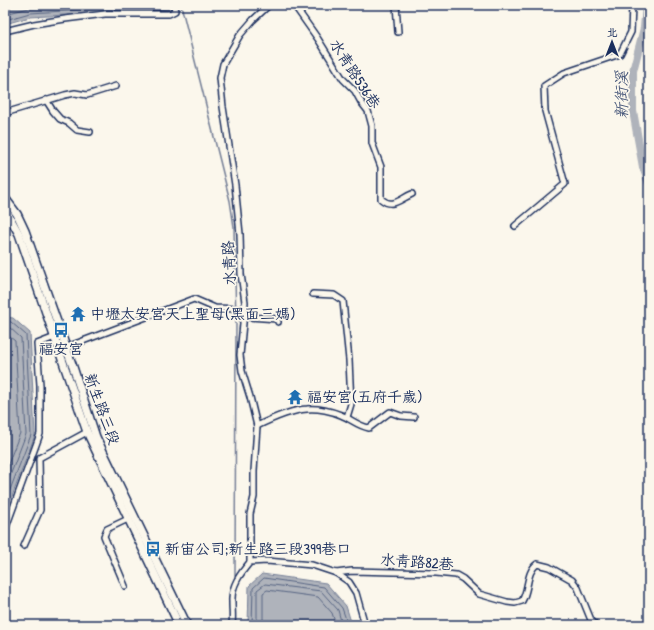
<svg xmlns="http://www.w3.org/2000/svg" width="654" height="630" font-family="'Patrick Hand','LXGW WenKai TC',sans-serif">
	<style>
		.water { fill: #afb3bb; stroke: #747e96 }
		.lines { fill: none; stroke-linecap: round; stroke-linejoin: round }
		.shore { stroke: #566483; stroke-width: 1 }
		.stream { stroke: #747e96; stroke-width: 1.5 }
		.river { stroke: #afb3bb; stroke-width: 8 }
		.street-casing { stroke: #1b2f5e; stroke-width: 8 }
		.secondary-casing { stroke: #1b2f5e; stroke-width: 10 }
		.street { stroke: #fbf7ec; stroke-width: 5 }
		.secondary { stroke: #fbf7ec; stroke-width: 7 }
		.labels { text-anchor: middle; stroke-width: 3.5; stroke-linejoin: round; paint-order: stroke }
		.street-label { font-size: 15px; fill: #1b2f5e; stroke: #fbf7ec }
		.poi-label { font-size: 15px; fill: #1b2f5e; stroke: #fbf7ec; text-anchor: start }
		.water-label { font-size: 16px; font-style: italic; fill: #47577a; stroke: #fbf7ec }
	</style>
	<rect width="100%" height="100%" fill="#fbf7ec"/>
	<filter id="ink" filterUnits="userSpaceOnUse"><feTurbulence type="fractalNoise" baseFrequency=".025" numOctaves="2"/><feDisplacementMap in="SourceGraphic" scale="8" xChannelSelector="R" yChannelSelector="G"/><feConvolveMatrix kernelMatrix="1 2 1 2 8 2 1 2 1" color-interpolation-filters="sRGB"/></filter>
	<g filter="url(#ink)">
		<g class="water">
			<polygon points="5,5 170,5 171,9 30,17 5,24"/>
			<polygon points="5,317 13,318 30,333 35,435 5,515"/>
			<polygon points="262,574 326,583 346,606 352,625 248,625 249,586"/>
		</g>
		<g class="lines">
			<g class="shore">
				<polyline points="5,14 29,8 78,5"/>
				<polyline points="5,20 30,13 166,5"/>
				<polyline points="5,321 11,322 26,335 31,435 5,503"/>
				<polyline points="5,327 9,327 21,338 26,434 5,489"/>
				<polyline points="5,333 15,341 20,433 5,472"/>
				<polyline points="252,625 253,588 264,578 324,587 342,608 348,625"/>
				<polyline points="257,625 257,590 265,584 321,591 338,610 342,625"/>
				<polyline points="263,625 263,593 267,590 318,597 332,613 336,625"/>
			</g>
			<polyline class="stream" points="181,5 230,201 234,227 236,324 235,577"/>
			<polyline class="river" points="646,5 644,28 633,71 633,111 643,167 649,184"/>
			<g class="street-casing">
				<g id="street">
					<path d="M294,5L318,39L343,79L355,91L361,102L368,111L372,126V143L381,167V199C393,209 400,199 412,194"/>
					<polyline points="396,5 398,32"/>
					<polyline points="5,31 34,24 65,19 105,14 169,14 175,11 174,5"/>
					<polyline points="46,100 53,111 60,119 69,123 77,130 90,132"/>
					<polyline points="5,113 65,95 75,93 87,95 116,86"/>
					<polyline points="515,226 565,184 545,111 544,86 564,73 620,54 631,32 632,5"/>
					<polyline points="313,294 334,295 343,301 349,360 351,404 347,417"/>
					<polyline points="59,350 194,299 215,308 239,309 248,317 277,319 278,322"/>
					<path d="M257,426C271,419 292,410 307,409C318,408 332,411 341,415C351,419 358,426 369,428L390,412L401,416L414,417"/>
					<polyline points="5,530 40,434 40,385 37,344 55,337"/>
					<polyline points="24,546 40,510 39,458 87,432"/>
					<path d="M250,562L267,561L312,565L336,573L352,571L436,573L456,575L463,579L479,594L507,602L515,603L522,601C529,590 526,572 537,564L549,567L572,580L578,588L591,620L596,625"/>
					<polyline points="336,573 349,582 356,593 365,625"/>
					<polyline points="125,586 104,536 107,529 128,519"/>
					<path d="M232,625C233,617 232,610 232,602C231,586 240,574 250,562V514L254,497V471L257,426L250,397L242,371L240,355L245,302L241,274L240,234L235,185L223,107L220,78L223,64L240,35L253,20L269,5"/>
				</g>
			</g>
			<g class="secondary-casing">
				<g id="secondary">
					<polyline points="5,198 17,214 25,231 73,367 96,437 187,625"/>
					<polyline points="5,209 19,234 87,432 179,625"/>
				</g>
			</g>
			<use href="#street" class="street"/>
			<use href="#secondary" class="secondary"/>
		</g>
	</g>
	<defs>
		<g id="temple-bare" transform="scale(1.2)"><path d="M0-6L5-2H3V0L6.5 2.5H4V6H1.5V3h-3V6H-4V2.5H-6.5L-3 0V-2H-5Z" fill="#1f6fb2" stroke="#fbf7ec" stroke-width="2.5" paint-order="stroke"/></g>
		<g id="bus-bare" transform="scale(1.2)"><path d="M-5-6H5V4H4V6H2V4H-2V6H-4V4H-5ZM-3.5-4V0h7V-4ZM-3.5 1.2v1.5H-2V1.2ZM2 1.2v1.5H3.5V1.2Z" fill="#1f6fb2" stroke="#fbf7ec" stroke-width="2.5" paint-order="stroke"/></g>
	</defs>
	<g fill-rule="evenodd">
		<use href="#temple-bare" x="78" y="314"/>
		<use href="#bus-bare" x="61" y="330"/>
		<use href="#temple-bare" x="295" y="397"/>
		<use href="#bus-bare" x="153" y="549"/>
	</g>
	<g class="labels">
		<g class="street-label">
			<text transform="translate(355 74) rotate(57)" y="5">水青路536巷</text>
			<text transform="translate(229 263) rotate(-93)" y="5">水青路</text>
			<text transform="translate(102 409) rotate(70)" y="5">新生路三段</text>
			<text transform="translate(417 562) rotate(4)" y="5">水青路82巷</text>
		</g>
		<g class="poi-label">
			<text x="90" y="319">中壢太安宮天上聖母(黑面三媽)</text>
			<text x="61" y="354" text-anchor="middle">福安宮</text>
			<text x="307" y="402">福安宮(五府千歲)</text>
			<text x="165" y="554">新宙公司;新生路三段399巷口</text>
		</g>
		<g class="water-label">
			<text transform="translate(621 95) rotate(-90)" y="6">新街溪</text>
		</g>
	</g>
	<rect width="654" height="630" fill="none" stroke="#fbf7ec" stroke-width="20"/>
	<rect x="10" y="10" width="634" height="610" fill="none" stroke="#1b2f5e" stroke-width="1.5" filter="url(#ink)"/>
	<g transform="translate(612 42)" stroke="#fbf7ec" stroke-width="3" paint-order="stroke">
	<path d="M0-3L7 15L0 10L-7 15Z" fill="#1b2f5e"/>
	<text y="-6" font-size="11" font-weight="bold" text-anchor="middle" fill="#1b2f5e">北</text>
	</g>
</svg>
